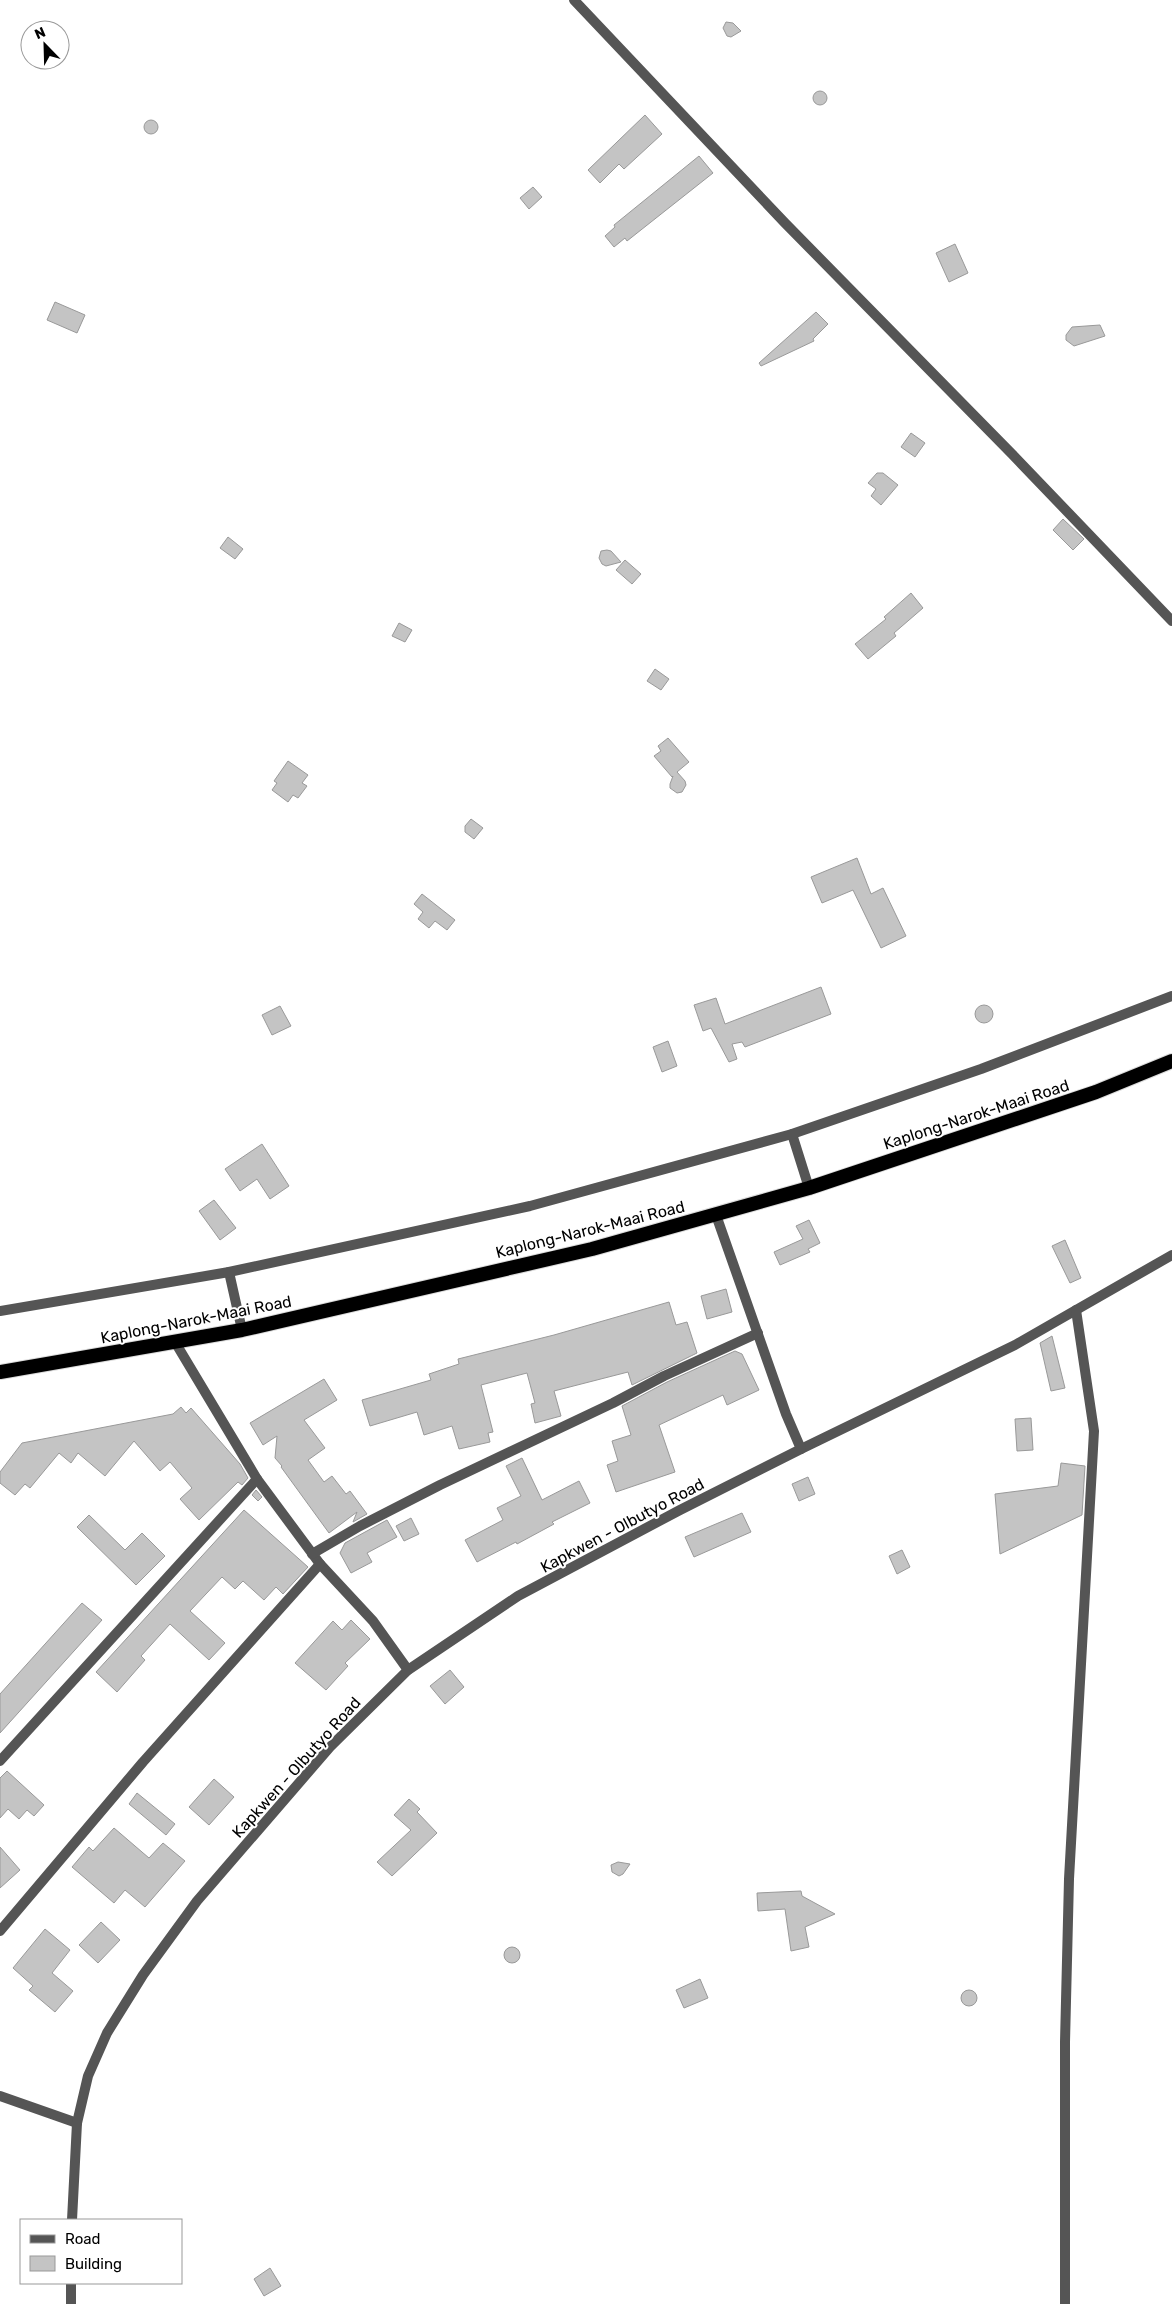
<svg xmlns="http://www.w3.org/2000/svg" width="1172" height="2304" font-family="Rubik,sans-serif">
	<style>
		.building { fill: #c4c4c4; stroke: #999 }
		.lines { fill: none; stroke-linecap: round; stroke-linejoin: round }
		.trunk-casing { stroke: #dbdbdb; stroke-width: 16 }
		.minor { stroke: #555; stroke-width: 10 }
		.tertiary { stroke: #555; stroke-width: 10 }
		.trunk { stroke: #000; stroke-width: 14 }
		.labels { text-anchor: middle; stroke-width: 4; stroke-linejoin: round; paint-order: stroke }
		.street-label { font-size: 16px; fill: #000; stroke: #fff }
	</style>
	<rect width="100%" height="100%" fill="#fff"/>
	<g class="building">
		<polygon points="726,22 733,23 741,31 731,37 727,36 723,28"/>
		<circle cx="820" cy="98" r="7"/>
		<polygon points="645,115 662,134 624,169 619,164 600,183 588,170"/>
		<circle cx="151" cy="127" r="7"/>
		<polygon points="699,156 713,173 627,241 625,238 614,247 605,236 615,227 614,225"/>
		<polygon points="533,187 542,197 529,209 520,198"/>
		<polygon points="955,244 968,273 949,282 936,253"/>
		<polygon points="55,302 85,315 77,333 47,320"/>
		<polygon points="816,312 828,324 813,339 814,341 761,366 759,363"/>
		<polygon points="1100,325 1105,336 1074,346 1066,340 1066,335 1072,327"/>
		<polygon points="911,433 925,443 915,457 901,447"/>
		<polygon points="877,473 883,473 898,485 881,505 871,496 876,489 868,483"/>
		<polygon points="1063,519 1084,539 1073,550 1053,530"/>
		<polygon points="228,537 243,549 235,559 220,548"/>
		<polygon points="607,550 611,551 621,562 606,566 602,564 599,558 601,551"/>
		<polygon points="625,560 641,574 632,584 616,570"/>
		<polygon points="911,593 923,608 894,633 896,636 868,659 855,644 886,619 884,617"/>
		<polygon points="399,623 412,630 405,642 392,636"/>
		<polygon points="655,669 669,679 661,690 647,681"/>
		<polygon points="668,738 689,762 677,772 685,781 686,785 682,792 677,793 670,788 670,784 673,776 672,777 654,756 661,751 658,746"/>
		<polygon points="288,761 308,775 302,783 307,786 298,798 293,795 288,802 272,790 277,783 274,781"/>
		<polygon points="471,819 483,828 474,839 465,832 465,826"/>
		<polygon points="857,858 871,894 883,888 906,936 881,948 853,890 822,903 811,877"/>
		<polygon points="422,894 455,920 447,930 435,921 429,928 418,919 423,912 414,904"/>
		<polygon points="821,987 831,1014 745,1047 742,1042 732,1044 737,1059 729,1062 711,1028 703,1031 694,1005 716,998 725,1024"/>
		<circle cx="984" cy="1014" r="9"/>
		<polygon points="280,1006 291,1026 272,1035 262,1015"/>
		<polygon points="668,1041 677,1066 662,1072 653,1047"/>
		<polygon points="262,1144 289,1186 270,1199 257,1179 240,1191 225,1169"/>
		<polygon points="214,1200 236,1228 220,1240 199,1211"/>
		<polygon points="809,1220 820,1243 808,1249 810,1252 780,1265 774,1252 803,1239 796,1226"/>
		<polygon points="1065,1240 1081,1278 1070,1283 1052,1246"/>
		<polygon points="726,1289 732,1312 707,1319 701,1296"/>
		<polygon points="669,1302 676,1325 687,1322 697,1353 632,1385 628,1372 554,1391 561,1416 535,1423 531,1404 535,1403 527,1373 481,1385 493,1432 488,1433 490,1442 459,1449 452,1426 424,1435 417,1412 370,1426 362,1400 431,1380 429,1374 459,1364 458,1359 554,1335"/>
		<polygon points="1052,1336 1065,1388 1051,1391 1040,1343"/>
		<polygon points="735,1351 742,1354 759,1390 727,1405 723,1395 659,1425 675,1472 616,1492 607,1465 618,1461 612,1441 631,1435 622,1406 667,1382"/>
		<polygon points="324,1379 337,1400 304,1420 325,1448 308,1460 324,1482 332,1476 346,1494 350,1491 367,1514 353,1522 357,1512 329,1533 281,1467 282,1466 275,1458 277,1436 263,1445 250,1423"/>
		<polygon points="181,1407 186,1413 191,1408 240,1464 248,1478 242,1485 238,1482 199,1520 180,1499 192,1488 170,1462 160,1471 134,1441 105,1476 78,1453 71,1463 59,1453 30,1488 25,1484 15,1495 0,1483 0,1472 22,1443 173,1414"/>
		<polygon points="1031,1418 1033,1450 1017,1451 1015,1419"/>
		<polygon points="522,1458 542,1500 579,1481 590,1503 552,1522 554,1524 517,1544 516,1542 477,1562 465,1540 503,1520 497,1508 521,1496 506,1466"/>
		<polygon points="1061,1463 1085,1466 1082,1515 1000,1554 995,1494 1058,1486"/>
		<polygon points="808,1477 815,1494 799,1501 792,1484"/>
		<polygon points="256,1490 262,1497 258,1501 252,1495"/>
		<polygon points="244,1510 308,1567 283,1594 276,1587 264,1600 243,1581 235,1589 222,1577 190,1611 225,1643 209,1660 170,1624 141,1656 145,1660 117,1692 96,1672"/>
		<polygon points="742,1513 751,1532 694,1557 685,1537"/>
		<polygon points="89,1515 125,1550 142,1533 165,1556 136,1585 77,1527"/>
		<polygon points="411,1518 419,1534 404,1541 396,1526"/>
		<polygon points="387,1520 397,1537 367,1553 372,1562 351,1573 340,1553 345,1543"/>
		<polygon points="902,1550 910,1567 897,1574 889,1556"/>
		<polygon points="82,1603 102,1620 0,1733 0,1694"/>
		<polygon points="351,1620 370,1639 345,1663 348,1666 326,1690 295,1663 333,1621 342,1630"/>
		<polygon points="450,1670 464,1687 445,1704 430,1686"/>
		<polygon points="7,1771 44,1805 34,1816 27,1810 19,1819 8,1809 0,1818 0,1778"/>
		<polygon points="214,1779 234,1797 209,1825 189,1807"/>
		<polygon points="137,1793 175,1824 166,1835 129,1804"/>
		<polygon points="409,1799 420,1809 417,1812 437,1833 392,1876 377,1862 411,1830 394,1815"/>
		<polygon points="114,1828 149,1858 163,1843 185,1861 145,1907 125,1890 114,1903 72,1867 89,1847 93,1851"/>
		<polygon points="0,1847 20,1870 0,1888"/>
		<polygon points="618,1862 630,1864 623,1874 619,1876 612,1872 611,1865"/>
		<polygon points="801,1891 802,1896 835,1914 805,1927 809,1947 791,1951 785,1909 758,1911 757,1893"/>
		<polygon points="101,1922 120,1940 98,1963 79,1945"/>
		<polygon points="45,1929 70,1950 52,1973 73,1991 55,2012 29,1990 33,1986 13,1968"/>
		<circle cx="512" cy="1955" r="8"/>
		<polygon points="700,1979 708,1998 684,2008 676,1990"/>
		<circle cx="969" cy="1998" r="8"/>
		<polygon points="270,2268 281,2286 264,2296 254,2279"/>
	</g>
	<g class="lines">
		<g class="trunk-casing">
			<polyline id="trunk" points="0,1372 242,1330 592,1249 809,1188 1096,1092 1172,1061"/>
		</g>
		<g class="minor">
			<polyline points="574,0 785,223 1012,454 1172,621"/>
			<polyline points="792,1134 809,1188"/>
			<polyline points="229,1272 242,1330"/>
			<polyline points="0,1311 229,1272 530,1206 792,1134 981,1069 1172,996"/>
			<polyline points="175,1342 257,1479 320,1564 373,1621 408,1670"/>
			<polyline points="801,1449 1015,1345 1172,1255"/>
			<polyline points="312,1554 360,1526 440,1485 613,1403 664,1376 758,1333"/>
			<polyline points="0,1761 257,1479"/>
			<polyline points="0,1931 143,1762 320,1564"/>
			<polyline points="0,2096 77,2123"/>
			<polyline points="1065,2304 1065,2042 1069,1879 1094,1431 1076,1310"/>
		</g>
		<g class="tertiary">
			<polyline points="72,2220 77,2123 88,2076 107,2033 143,1975 197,1901 330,1747 408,1670 518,1596 680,1510 801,1449 786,1414 716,1215"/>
			<polyline points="71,2304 71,2283"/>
		</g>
		<use href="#trunk" class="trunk"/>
	</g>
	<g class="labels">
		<g class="street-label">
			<text transform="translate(976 1114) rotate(-18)" y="6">Kaplong-Narok-Maai Road</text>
			<text transform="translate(590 1229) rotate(-14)" y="6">Kaplong-Narok-Maai Road</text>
			<text transform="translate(196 1319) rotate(-11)" y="6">Kaplong-Narok-Maai Road</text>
			<text transform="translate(622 1525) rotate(-28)" y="6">Kapkwen - Olbutyo Road</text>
			<text transform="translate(296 1767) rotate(-48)" y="6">Kapkwen - Olbutyo Road</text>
		</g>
	</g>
	<rect x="20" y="2219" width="162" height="65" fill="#ffffff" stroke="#999999"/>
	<rect x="30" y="2235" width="25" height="8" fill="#555555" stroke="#999999"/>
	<text x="65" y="2244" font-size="15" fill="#000000">Road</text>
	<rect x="30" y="2256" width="25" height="15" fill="#c4c4c4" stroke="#999999"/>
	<text x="65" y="2269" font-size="15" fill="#000000">Building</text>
	<g transform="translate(45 45) rotate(337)"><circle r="24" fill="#ffffff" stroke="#999999"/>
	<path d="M0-4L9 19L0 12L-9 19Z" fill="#000000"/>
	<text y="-8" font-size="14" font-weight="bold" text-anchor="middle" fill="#000000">N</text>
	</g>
</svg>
